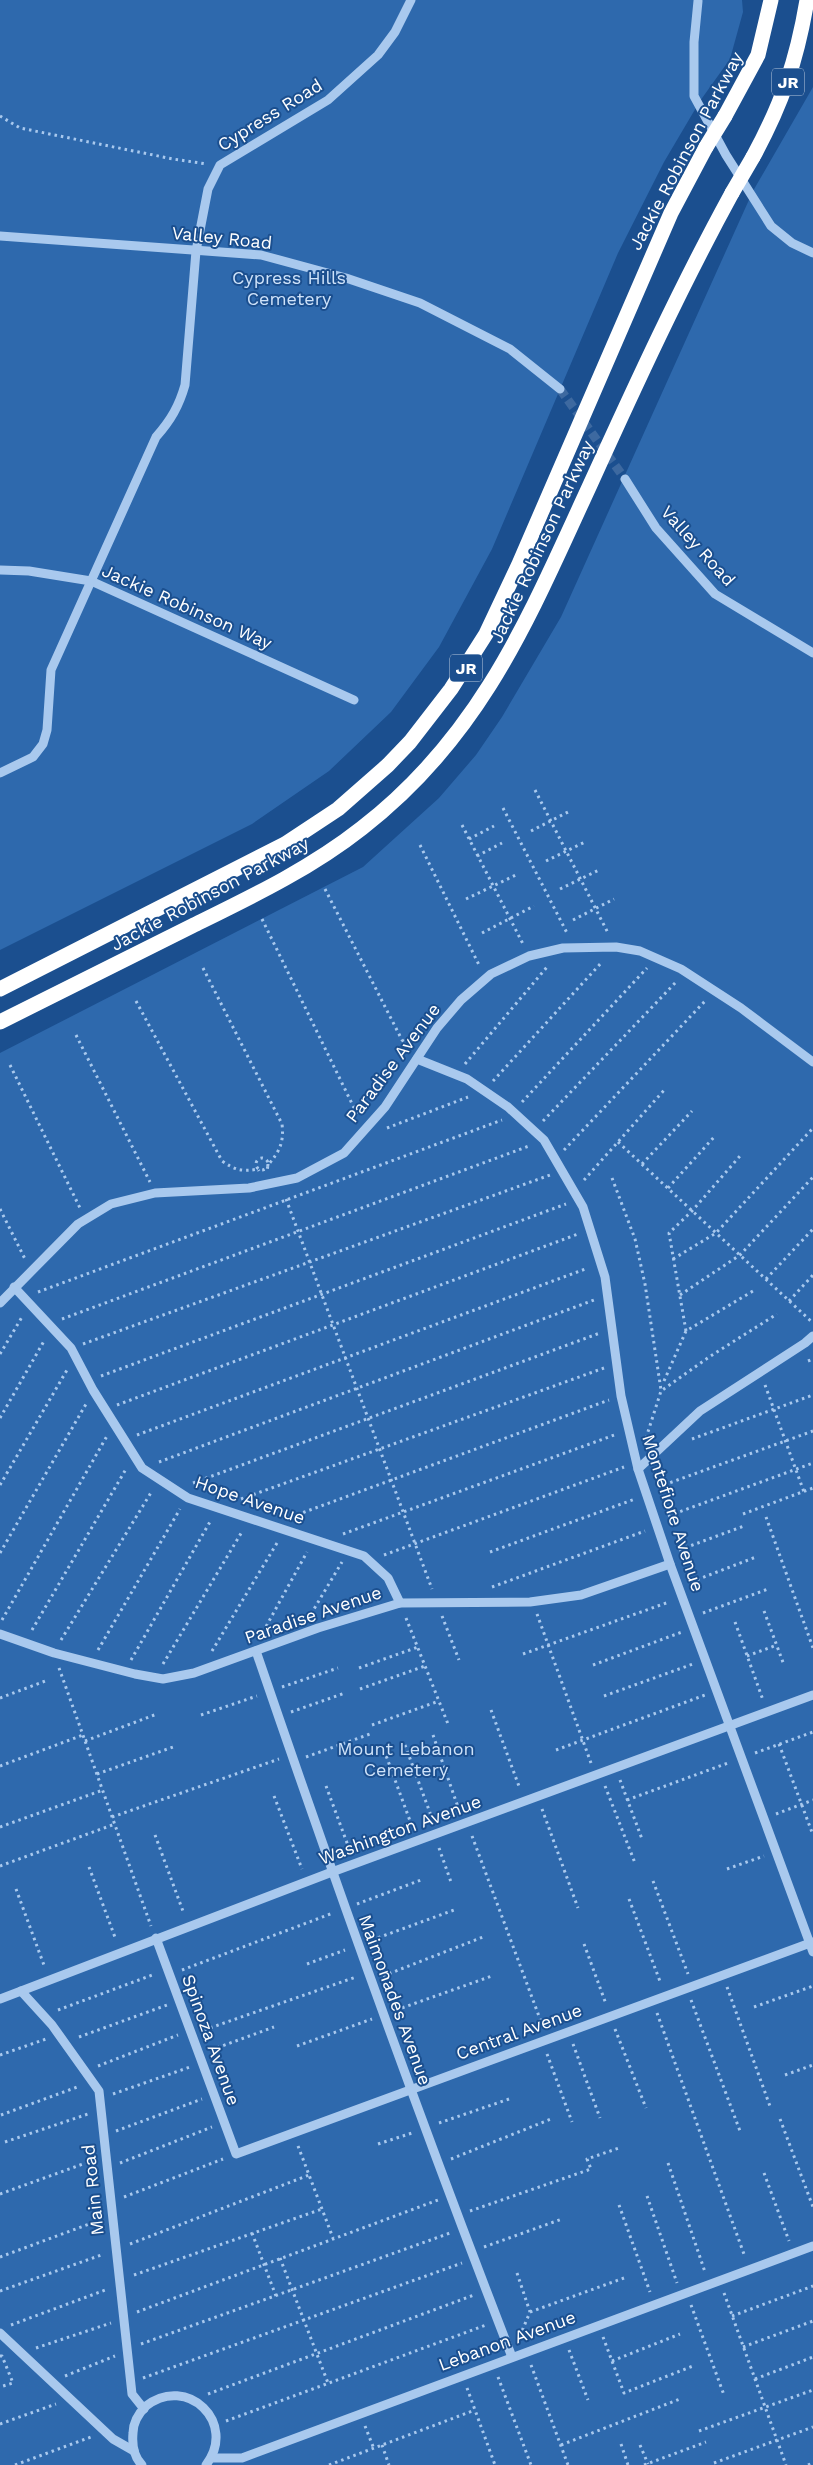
<svg xmlns="http://www.w3.org/2000/svg" width="813" height="2465" font-family="'Work Sans',sans-serif">
	<style>
		.green { fill: #2e69ad }
		.lines { fill: none; stroke-linecap: round; stroke-linejoin: round }
		.minor-tunnel { stroke: #3d69a0; stroke-width: 9; stroke-dasharray: 9 4.5; stroke-linecap: butt }
		.path { stroke: #a9c9ee; stroke-width: 3; stroke-dasharray: 2.5 4; stroke-linecap: butt }
		.minor { stroke: #a9c9ee; stroke-width: 9 }
		.highway { stroke: #fff; stroke-width: 15 }
		.highway-bridge { stroke: #fff; stroke-width: 15 }
		.labels { text-anchor: middle; stroke-width: 4; stroke-linejoin: round; paint-order: stroke }
		.shield { fill: #1b4f8f; stroke: #bbcadd; stroke-width: 1 }
		.shield-label { font-size: 16px; font-weight: bold; fill: #fff }
		.street-label { font-size: 18px; fill: #fff; stroke: #1b4f8f }
		.park-label { font-size: 18px; fill: #cfe3fa; stroke: #1b4f8f }
	</style>
	<rect width="100%" height="100%" fill="#1b4f8f"/>
	<g class="green">
		<polygon points="0,0 742,0 743,12 730,59 700,101 664,162 618,253 492,549 439,647 391,712 329,771 252,824 0,950"/>
		<polygon points="813,87 813,2465 0,2465 0,1053 363,867 439,798 476,755 502,717 561,617 753,191"/>
	</g>
	<g class="lines">
		<polyline class="minor-tunnel" points="560,389 625,479"/>
		<g class="path">
			<polyline points="0,116 20,128 173,159 207,164"/>
			<polyline points="535,790 608,933"/>
			<polyline points="503,808 567,933"/>
			<polyline points="462,825 523,944"/>
			<polyline points="531,831 570,811"/>
			<polyline points="469,839 494,826"/>
			<polyline points="420,845 480,967"/>
			<polyline points="477,856 502,843"/>
			<polyline points="546,861 585,842"/>
			<polyline points="325,889 402,1040 409,1045"/>
			<polyline points="560,889 599,870"/>
			<polyline points="466,899 518,874"/>
			<polyline points="262,919 358,1116"/>
			<polyline points="573,920 614,899"/>
			<polyline points="482,933 534,906"/>
			<path d="M203,968L282,1124C284,1142 280,1151 268,1165L267,1171"/>
			<path d="M136,1001L222,1161C235,1170 242,1172 258,1169L259,1171"/>
			<polyline points="76,1035 150,1182"/>
			<polyline points="465,1064 547,967"/>
			<polyline points="10,1065 80,1208"/>
			<polyline points="493,1081 602,962"/>
			<polyline points="522,1102 647,968"/>
			<polyline points="543,1121 677,981"/>
			<polyline points="387,1128 468,1097"/>
			<polyline points="618,1142 813,1323"/>
			<polyline points="564,1150 706,1000"/>
			<circle cx="262" cy="1164" r="6"/>
			<polyline points="642,1164 692,1111"/>
			<polyline points="612,1178 635,1239 645,1284 661,1390"/>
			<polyline points="584,1180 666,1088"/>
			<polyline points="668,1188 715,1136"/>
			<polyline points="286,1199 432,1589"/>
			<polyline points="0,1209 25,1259"/>
			<polyline points="673,1259 716,1233 813,1128"/>
			<polyline points="766,1279 813,1229"/>
			<polyline points="38,1292 502,1120"/>
			<polyline points="680,1295 740,1255 813,1177"/>
			<polyline points="789,1301 813,1275"/>
			<polyline points="62,1319 529,1146"/>
			<polyline points="686,1331 669,1233 692,1211 740,1156"/>
			<polyline points="83,1344 550,1175"/>
			<polyline points="0,1354 22,1317"/>
			<polyline points="808,1361 813,1359"/>
			<polyline points="101,1376 566,1204"/>
			<polyline points="664,1381 686,1331 753,1291"/>
			<polyline points="765,1385 804,1492"/>
			<polyline points="117,1405 578,1234"/>
			<polyline points="0,1418 44,1341"/>
			<polyline points="137,1435 588,1268"/>
			<polyline points="646,1438 661,1391 709,1357 777,1314"/>
			<polyline points="692,1439 813,1395"/>
			<polyline points="159,1462 594,1300"/>
			<polyline points="193,1483 600,1333"/>
			<polyline points="0,1485 67,1370"/>
			<polyline points="658,1487 813,1431"/>
			<polyline points="241,1499 604,1368"/>
			<polyline points="743,1514 813,1488"/>
			<polyline points="668,1516 813,1463"/>
			<polyline points="291,1517 609,1400"/>
			<polyline points="766,1517 813,1648"/>
			<polyline points="343,1534 617,1434"/>
			<polyline points="679,1550 744,1526"/>
			<polyline points="490,1552 635,1499"/>
			<polyline points="0,1553 86,1404"/>
			<polyline points="384,1555 624,1467"/>
			<polyline points="691,1582 756,1557"/>
			<polyline points="492,1587 645,1531"/>
			<polyline points="764,1611 784,1665"/>
			<polyline points="703,1613 768,1589"/>
			<polyline points="311,1614 342,1562"/>
			<polyline points="537,1614 591,1763"/>
			<polyline points="442,1616 459,1660"/>
			<polyline points="406,1618 448,1724"/>
			<polyline points="2,1620 107,1436"/>
			<polyline points="735,1622 763,1700"/>
			<polyline points="32,1630 126,1469"/>
			<polyline points="263,1632 307,1552"/>
			<polyline points="61,1640 152,1491"/>
			<polyline points="98,1650 180,1509"/>
			<polyline points="212,1651 277,1543"/>
			<polyline points="523,1654 669,1602"/>
			<polyline points="747,1656 777,1645"/>
			<polyline points="131,1660 211,1520"/>
			<polyline points="163,1664 243,1530"/>
			<polyline points="593,1665 682,1632"/>
			<polyline points="59,1668 151,1926"/>
			<polyline points="359,1668 418,1647"/>
			<polyline points="282,1687 338,1668"/>
			<polyline points="360,1689 425,1666"/>
			<polyline points="604,1696 693,1664"/>
			<polyline points="0,1698 48,1680"/>
			<polyline points="491,1710 520,1789"/>
			<polyline points="291,1712 345,1693"/>
			<polyline points="201,1715 257,1696"/>
			<polyline points="372,1725 439,1701"/>
			<polyline points="433,1735 459,1810"/>
			<polyline points="85,1741 157,1714"/>
			<polyline points="779,1744 813,1835"/>
			<polyline points="405,1745 433,1821"/>
			<polyline points="384,1750 413,1829"/>
			<polyline points="556,1750 705,1695"/>
			<polyline points="755,1753 813,1732"/>
			<polyline points="306,1757 370,1734"/>
			<polyline points="0,1766 83,1735"/>
			<polyline points="97,1774 173,1747"/>
			<polyline points="620,1780 642,1839"/>
			<polyline points="326,1786 350,1851"/>
			<polyline points="605,1786 635,1863"/>
			<polyline points="274,1796 302,1869"/>
			<polyline points="627,1800 728,1763"/>
			<polyline points="542,1809 578,1908"/>
			<polyline points="776,1814 813,1800"/>
			<polyline points="112,1817 279,1759"/>
			<polyline points="0,1827 103,1790"/>
			<polyline points="155,1835 184,1914"/>
			<polyline points="472,1836 543,2027"/>
			<polyline points="439,1848 451,1882"/>
			<polyline points="0,1866 115,1824"/>
			<polyline points="89,1867 116,1940"/>
			<polyline points="727,1869 764,1856"/>
			<polyline points="653,1881 688,1974"/>
			<polyline points="16,1889 45,1968"/>
			<polyline points="629,1899 661,1984"/>
			<polyline points="357,1904 421,1880"/>
			<polyline points="372,1940 454,1910"/>
			<polyline points="584,1944 606,2004"/>
			<polyline points="307,1964 345,1950"/>
			<polyline points="182,1970 333,1913"/>
			<polyline points="383,1976 483,1937"/>
			<polyline points="727,1987 771,2109"/>
			<polyline points="691,2000 740,2131"/>
			<polyline points="754,2007 813,1986"/>
			<polyline points="58,2010 155,1974"/>
			<polyline points="396,2010 492,1976"/>
			<polyline points="657,2013 745,2257"/>
			<polyline points="615,2029 646,2108"/>
			<polyline points="204,2030 356,1977"/>
			<polyline points="79,2037 167,2005"/>
			<polyline points="573,2044 600,2118"/>
			<polyline points="297,2046 372,2019"/>
			<polyline points="211,2050 274,2027"/>
			<polyline points="547,2054 572,2122"/>
			<polyline points="0,2055 46,2039"/>
			<polyline points="98,2066 178,2035"/>
			<polyline points="785,2075 813,2065"/>
			<polyline points="113,2094 190,2067"/>
			<polyline points="1,2115 80,2086"/>
			<polyline points="780,2119 813,2207"/>
			<polyline points="439,2123 512,2098"/>
			<polyline points="116,2131 202,2099"/>
			<polyline points="5,2142 88,2114"/>
			<polyline points="378,2144 412,2133"/>
			<polyline points="298,2146 333,2238"/>
			<polyline points="451,2159 551,2119"/>
			<polyline points="120,2163 212,2127"/>
			<polyline points="668,2163 705,2272"/>
			<polyline points="764,2173 789,2241"/>
			<polyline points="0,2194 94,2160"/>
			<polyline points="647,2196 677,2283"/>
			<polyline points="124,2197 223,2159"/>
			<polyline points="619,2205 650,2292"/>
			<polyline points="470,2211 591,2169 587,2159 619,2148"/>
			<polyline points="252,2233 276,2296"/>
			<polyline points="130,2244 309,2175"/>
			<polyline points="484,2247 562,2219"/>
			<polyline points="0,2257 100,2220"/>
			<polyline points="280,2258 328,2383"/>
			<polyline points="517,2273 530,2312 519,2338"/>
			<polyline points="134,2275 322,2209"/>
			<polyline points="0,2291 104,2254"/>
			<polyline points="724,2293 786,2465"/>
			<polyline points="691,2305 724,2395"/>
			<polyline points="137,2312 438,2200"/>
			<polyline points="530,2312 624,2278"/>
			<polyline points="732,2316 813,2286"/>
			<polyline points="11,2325 108,2289"/>
			<polyline points="603,2337 624,2393 693,2366"/>
			<polyline points="141,2344 450,2233"/>
			<polyline points="743,2347 813,2321"/>
			<polyline points="36,2348 111,2323"/>
			<polyline points="569,2350 588,2400"/>
			<polyline points="0,2356 2,2356 13,2383 0,2387"/>
			<polyline points="612,2361 680,2334"/>
			<polyline points="531,2365 568,2465"/>
			<polyline points="65,2376 115,2356"/>
			<polyline points="498,2377 531,2465"/>
			<polyline points="143,2378 462,2263"/>
			<polyline points="755,2379 813,2357"/>
			<polyline points="467,2388 495,2465"/>
			<polyline points="208,2394 474,2295"/>
			<polyline points="226,2421 486,2325"/>
			<polyline points="0,2424 56,2404"/>
			<polyline points="365,2426 374,2449"/>
			<polyline points="699,2431 813,2390"/>
			<polyline points="621,2444 628,2465"/>
			<polyline points="382,2445 389,2465"/>
			<polyline points="561,2445 680,2399"/>
			<polyline points="640,2445 648,2464"/>
			<polyline points="714,2463 813,2427"/>
			<polyline points="15,2465 91,2437"/>
			<polyline points="329,2465 475,2410"/>
			<polyline points="644,2465 706,2442"/>
			<polyline points="808,2465 813,2463"/>
		</g>
		<g class="minor">
			<polyline points="698,1 694,42 694,96 726,155 771,226 792,243 813,253"/>
			<polyline points="0,236 261,255 346,278 420,303 510,349 560,389"/>
			<polyline points="625,479 656,528 715,594 813,653"/>
			<polyline points="0,570 29,571 91,581 354,700"/>
			<path d="M0,773L33,757L43,744L47,730L51,670L156,437C171,420 179,406 185,385L196,251L208,189L220,165L328,100L378,55L395,32L411,0"/>
			<polyline points="417,1059 467,1079 508,1107 544,1140 583,1207 605,1277 621,1396 638,1469 670,1564 813,1952"/>
			<polyline points="14,1287 71,1348 93,1390 142,1468 188,1498 364,1556 388,1578 400,1603"/>
			<polyline points="0,1303 78,1224 111,1204 155,1193 249,1188 297,1178 344,1153 385,1107 437,1028 461,1000 491,974 529,956 563,948 616,947 640,951 681,969 741,1008 813,1062"/>
			<polyline points="638,1469 700,1411 805,1343 813,1336"/>
			<polyline points="0,1634 54,1653 135,1674 163,1679 194,1673 318,1628 400,1603 530,1602 581,1595 670,1564"/>
			<path d="M256,1651C337,1888 421,2123 512,2357"/>
			<polyline points="156,1938 236,2154 813,1942"/>
			<polyline points="21,1991 52,2025 99,2091 132,2394 144,2409"/>
			<polyline points="0,1999 332,1872 813,1695"/>
			<polyline points="0,2333 113,2439 134,2451"/>
			<polyline points="211,2458 242,2458 813,2246"/>
			<path d="M142,2465C134,2457 132,2444 133,2433C133,2423 139,2413 146,2406C187,2374 238,2423 206,2465"/>
		</g>
		<g class="highway">
			<polyline points="725,116 758,55 771,0"/>
			<path d="M753,157C782,104 797,60 807,0"/>
			<polyline points="0,989 285,844 338,809 388,765 410,742 451,689 486,634 519,564 671,213 706,147"/>
			<path d="M0,1022C64,990 128,958 192,926C251,897 310,869 362,828C482,735 529,617 590,485C635,386 680,288 732,193"/>
		</g>
		<g class="highway-bridge">
			<polyline points="706,147 725,116"/>
			<polyline points="732,193 753,157"/>
		</g>
	</g>
	<g class="labels">
		<g class="shield">
			<rect x="772" y="68.5" width="32" height="27" rx="4"/>
			<rect x="450" y="654.5" width="32" height="27" rx="4"/>
		</g>
		<g class="shield-label">
			<text x="788" y="88">JR</text>
			<text x="466" y="674">JR</text>
		</g>
		<g class="street-label">
			<text transform="translate(270 115) rotate(-32)" y="6">Cypress Road</text>
			<text transform="translate(686 151) rotate(-62)" y="6">Jackie Robinson Parkway</text>
			<text transform="translate(222 238) rotate(6)" y="6">Valley Road</text>
			<text transform="translate(542 542) rotate(-65)" y="6">Jackie Robinson Parkway</text>
			<text transform="translate(698 546) rotate(48)" y="6">Valley Road</text>
			<text transform="translate(187 607) rotate(24)" y="6">Jackie Robinson Way</text>
			<text transform="translate(210 894) rotate(-28)" y="6">Jackie Robinson Parkway</text>
			<text transform="translate(393 1063) rotate(-53)" y="6">Paradise Avenue</text>
			<text transform="translate(250 1500) rotate(19)" y="6">Hope Avenue</text>
			<text transform="translate(673 1513) rotate(72)" y="6">Montefiore Avenue</text>
			<text transform="translate(313 1615) rotate(-19)" y="6">Paradise Avenue</text>
			<text transform="translate(400 1830) rotate(-20)" y="6">Washington Avenue</text>
			<text transform="translate(395 2000) rotate(70)" y="6">Maimonades Avenue</text>
			<text transform="translate(519 2032) rotate(-20)" y="6">Central Avenue</text>
			<text transform="translate(211 2040) rotate(70)" y="6">Spinoza Avenue</text>
			<text transform="translate(93 2190) rotate(-96)" y="6">Main Road</text>
			<text transform="translate(507 2341) rotate(-20)" y="6">Lebanon Avenue</text>
		</g>
		<g class="park-label">
			<text x="289" y="284">Cypress Hills<tspan x="289" dy="21">Cemetery</tspan></text>
			<text x="406" y="1755">Mount Lebanon<tspan x="406" dy="21">Cemetery</tspan></text>
		</g>
	</g>
</svg>
